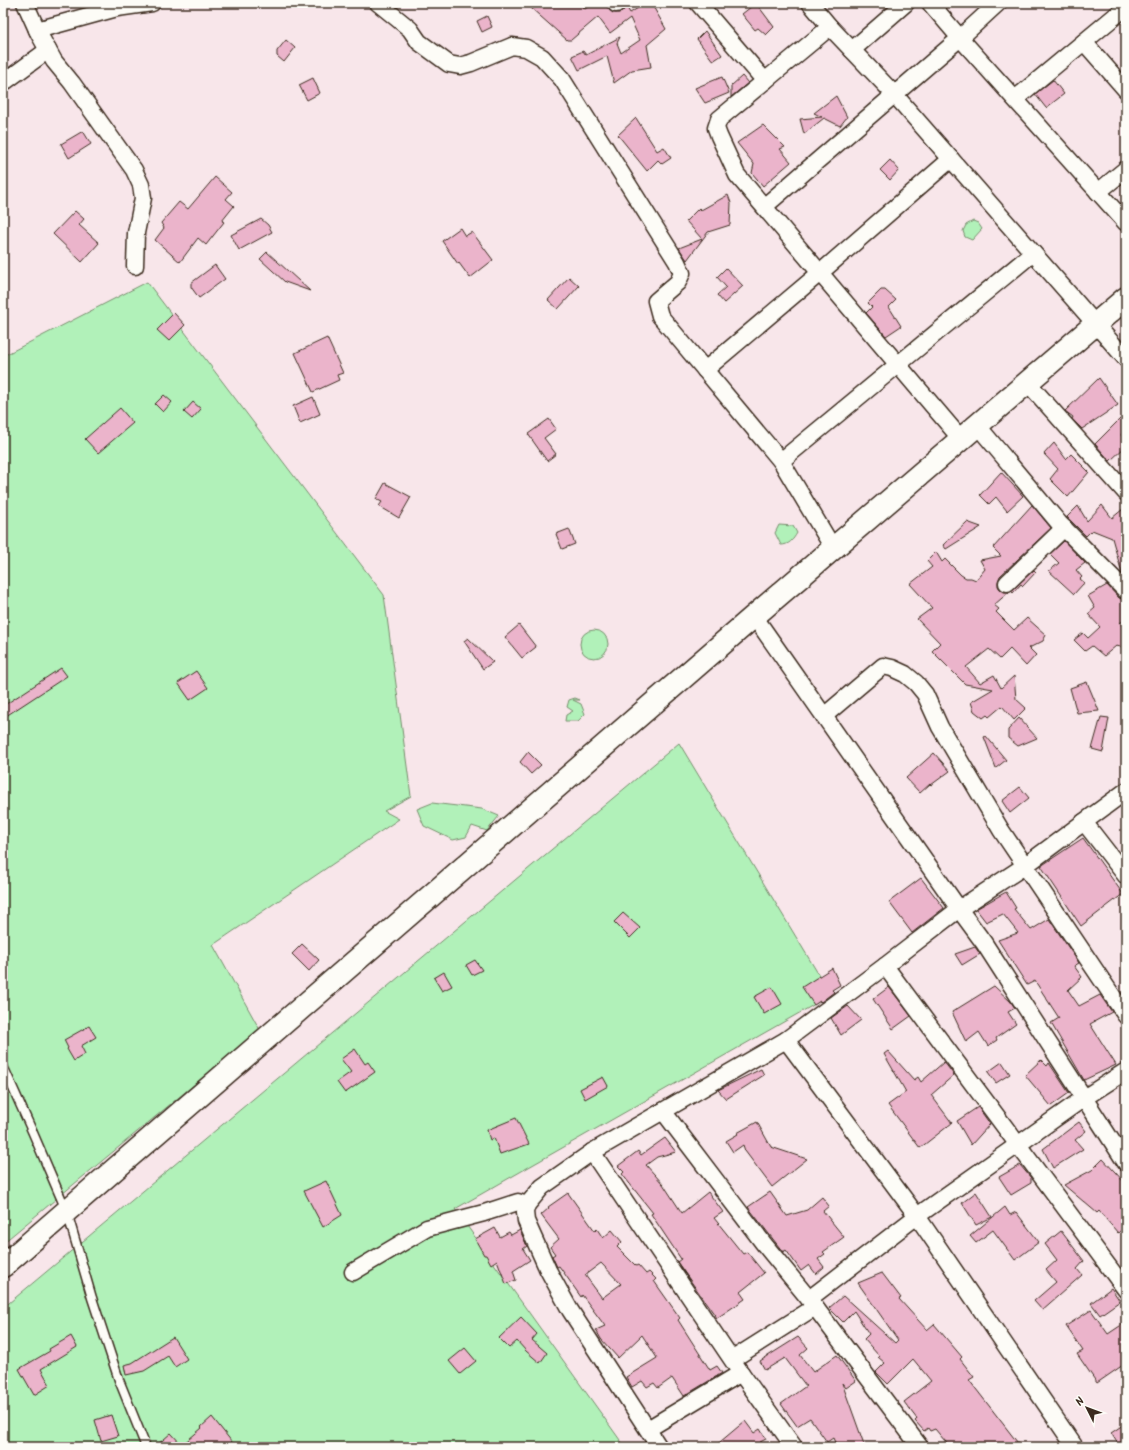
<svg xmlns="http://www.w3.org/2000/svg" width="1129" height="1450" font-family="Kalam,sans-serif">
	<style>
		.green { fill: #b1f1b9; stroke: #768e6c }
		.building { fill: #ebb4cb; stroke: #3b2a1e; fill-rule: evenodd }
		.lines { fill: none; stroke-linecap: round; stroke-linejoin: round }
		.lane-casing { stroke: #3b2a1e; stroke-width: 11 }
		.street-casing { stroke: #3b2a1e; stroke-width: 19 }
		.secondary-casing { stroke: #3b2a1e; stroke-width: 25 }
		.lane { stroke: #fdfcf7; stroke-width: 8 }
		.street { stroke: #fdfcf7; stroke-width: 16 }
		.secondary { stroke: #fdfcf7; stroke-width: 22 }
	</style>
	<rect width="100%" height="100%" fill="#f8e6ea"/>
	<filter id="ink" filterUnits="userSpaceOnUse"><feTurbulence type="fractalNoise" baseFrequency=".025" numOctaves="2"/><feDisplacementMap in="SourceGraphic" scale="8" xChannelSelector="R" yChannelSelector="G"/><feConvolveMatrix kernelMatrix="1 2 1 2 8 2 1 2 1" color-interpolation-filters="sRGB"/></filter>
	<g filter="url(#ink)">
		<g class="green">
			<polygon points="973,221 978,223 982,229 972,240 965,237 963,231 966,225"/>
			<polygon points="147,282 384,595 411,796 384,811 399,819 213,945 260,1030 3,1243 3,356"/>
			<path d="M779,525L793,526L797,533C793,540 789,545 781,545L775,533Z"/>
			<circle cx="594" cy="644" r="14"/>
			<polygon points="575,698 580,700 573,700 581,704 585,714 578,721 565,721 566,715 573,711 567,707 569,700"/>
			<polygon points="679,743 831,995 455,1209 625,1447 3,1447 3,1308"/>
			<polygon points="432,803 482,809 499,816 487,831 472,826 466,837 453,840 424,826 417,809"/>
		</g>
		<g class="building">
			<polygon points="565,3 579,3 585,9 593,3 607,3 609,10 613,13 619,13 623,11 626,6 630,13 646,3 651,3 666,29 647,45 651,67 632,70 614,83 607,56 579,70 572,56 583,51 586,55 620,37 617,43 621,53 640,40 630,18 610,33 598,17 571,40 567,40 531,8 562,5"/>
			<polygon points="756,3 774,27 766,35 758,28 755,30 742,14"/>
			<polygon points="487,16 492,27 482,32 477,21"/>
			<polygon points="705,31 722,55 713,61 697,39"/>
			<polygon points="286,40 295,48 284,62 277,56 277,51"/>
			<polygon points="742,76 748,83 731,97 731,86"/>
			<polygon points="722,77 729,93 705,103 695,88"/>
			<polygon points="313,78 320,93 307,100 299,85"/>
			<polygon points="1053,80 1064,94 1046,108 1035,94"/>
			<polygon points="836,96 847,117 840,126 824,118 804,134 800,119 822,117 814,113"/>
			<polygon points="636,118 657,151 664,147 671,158 662,164 658,160 647,171 618,135"/>
			<polygon points="763,125 785,147 780,149 791,162 763,186 752,173 754,164 737,143"/>
			<polygon points="83,131 91,144 69,158 61,144"/>
			<polygon points="890,160 899,170 890,180 880,170"/>
			<polygon points="215,177 232,192 226,199 234,206 222,221 224,222 206,245 198,238 180,262 155,240 164,228 161,223 179,202 188,209"/>
			<polygon points="728,195 731,203 730,225 708,232 687,260 679,248 702,239 686,221 699,208 701,210"/>
			<polygon points="75,211 84,219 79,225 99,243 82,262 53,234"/>
			<polygon points="261,219 268,225 272,232 239,250 231,235"/>
			<polygon points="460,228 465,236 472,232 493,260 470,278 459,263 458,264 442,241"/>
			<polygon points="267,252 310,291 285,282 260,259"/>
			<polygon points="215,265 225,279 199,298 191,287 191,283"/>
			<polygon points="726,268 743,286 724,303 717,295 726,287 717,277"/>
			<polygon points="569,277 579,286 558,309 548,300"/>
			<polygon points="881,290 885,290 896,300 889,307 901,326 886,336 866,313 872,307 868,303"/>
			<polygon points="174,313 185,325 169,341 157,330"/>
			<polygon points="327,338 343,373 337,375 339,380 313,392 295,353"/>
			<polygon points="1099,378 1118,405 1082,429 1072,419 1073,417 1065,411"/>
			<polygon points="164,395 172,402 163,412 155,404"/>
			<polygon points="313,397 320,414 300,423 293,406"/>
			<polygon points="193,402 201,409 192,419 184,412"/>
			<polygon points="120,408 133,423 98,453 85,439"/>
			<polygon points="1126,413 1126,429 1121,435 1126,440 1126,446 1110,461 1095,444"/>
			<polygon points="549,419 556,429 544,438 556,454 547,461 528,434"/>
			<polygon points="1054,443 1066,459 1071,454 1089,472 1068,497 1050,479 1058,469 1044,454"/>
			<polygon points="1001,472 1023,496 1007,511 996,497 989,504 980,495"/>
			<polygon points="385,483 411,497 399,518 379,506 382,502 376,499"/>
			<polygon points="1032,505 1051,528 1000,576 998,581 998,586 1000,589 1004,592 1009,592 994,605 999,609 996,612 1014,630 1027,618 1046,635 1043,641 1029,648 1036,655 1026,666 1010,649 1000,659 989,649 966,667 980,683 994,675 1001,688 1014,676 1016,699 1026,708 1014,720 1002,706 989,717 987,715 983,718 974,711 971,702 993,689 965,684 932,651 940,643 917,619 932,608 910,584 932,567 927,561 936,552 942,562 945,559 961,575 966,578 971,578 976,580 985,569 980,560 1001,556 993,548"/>
			<polygon points="1102,505 1112,518 1123,509 1126,534 1121,540 1126,546 1126,577 1122,573 1112,538 1092,530 1086,536 1067,517 1078,506 1087,521"/>
			<polygon points="967,522 981,527 946,549 943,545"/>
			<polygon points="569,529 575,544 562,549 556,534"/>
			<polygon points="1064,541 1085,563 1076,570 1082,577 1080,579 1085,583 1083,584 1074,594 1049,571 1059,563 1050,554"/>
			<polygon points="1034,570 1036,572 1023,586 1021,584 1013,593 1011,591"/>
			<polygon points="1107,585 1119,598 1126,600 1126,619 1120,623 1126,631 1126,634 1123,637 1126,648 1116,646 1104,656 1092,646 1085,651 1074,640 1083,633 1088,638 1100,627 1088,614 1095,608 1088,596"/>
			<polygon points="519,625 536,647 522,658 505,637"/>
			<polygon points="468,638 493,662 483,669 464,641"/>
			<polygon points="61,668 67,676 3,718 3,706"/>
			<polygon points="196,671 208,688 190,700 178,683"/>
			<polygon points="1087,682 1099,711 1077,713 1070,688"/>
			<polygon points="1101,717 1109,718 1103,752 1092,749"/>
			<polygon points="1019,718 1037,738 1018,746 1008,738 1008,730"/>
			<polygon points="986,736 1006,760 996,768 984,737"/>
			<polygon points="528,752 541,765 531,774 520,762"/>
			<polygon points="934,753 950,771 931,785 930,784 920,793 906,778"/>
			<polygon points="1020,787 1029,798 1010,813 1002,801"/>
			<polygon points="1083,838 1123,894 1081,926 1041,866"/>
			<polygon points="921,878 944,908 912,933 889,902"/>
			<polygon points="1006,892 1016,908 1014,909 1031,930 1049,919 1079,963 1074,966 1082,977 1068,990 1079,1006 1100,995 1112,1012 1090,1024 1116,1065 1084,1080 1051,1023 1059,1018 1035,981 1027,985 998,940 1018,933 1003,914 986,922 976,909"/>
			<polygon points="623,913 640,928 630,938 614,922"/>
			<polygon points="302,944 319,960 309,971 292,954"/>
			<polygon points="975,947 980,954 962,965 955,954"/>
			<polygon points="475,960 482,970 472,975 466,965"/>
			<polygon points="832,968 840,985 832,990 834,992 821,1002 820,1001 814,1005 802,987"/>
			<polygon points="444,972 452,986 442,991 434,978"/>
			<polygon points="994,986 1011,1002 1015,1008 1008,1012 1016,1024 996,1038 997,1040 988,1046 979,1032 966,1042 952,1012"/>
			<polygon points="772,987 782,1004 764,1014 754,997"/>
			<polygon points="889,987 911,1016 893,1029 873,999"/>
			<polygon points="848,1006 861,1020 841,1035 831,1018"/>
			<polygon points="89,1026 96,1037 81,1046 85,1054 74,1061 67,1049 68,1048 64,1040"/>
			<polygon points="355,1049 365,1064 368,1062 375,1072 345,1093 337,1082 351,1072 341,1059"/>
			<polygon points="888,1051 914,1080 918,1077 921,1082 944,1062 954,1075 931,1095 952,1123 920,1148 888,1105 906,1092 884,1054"/>
			<polygon points="1041,1060 1047,1066 1049,1063 1069,1093 1051,1106 1025,1075"/>
			<polygon points="1002,1062 1010,1074 996,1083 988,1072"/>
			<polygon points="761,1069 764,1075 726,1099 718,1090"/>
			<polygon points="603,1077 608,1086 585,1099 580,1089"/>
			<polygon points="978,1107 990,1124 971,1145 957,1121"/>
			<polygon points="516,1118 529,1144 500,1154 494,1138 490,1140 487,1130"/>
			<polygon points="757,1122 771,1147 807,1159 772,1187 745,1151 743,1145 733,1152 726,1141 738,1134 737,1133"/>
			<polygon points="1079,1122 1086,1131 1075,1140 1083,1149 1053,1168 1043,1149"/>
			<polygon points="665,1138 676,1152 657,1157 646,1165 663,1184 682,1213 708,1192 723,1212 714,1218 743,1254 747,1252 764,1273 740,1292 745,1299 717,1318 677,1262 681,1259 651,1214 653,1213 622,1174 624,1172 618,1166 638,1151 641,1155"/>
			<polygon points="1103,1159 1126,1184 1126,1226 1118,1233 1099,1211 1097,1213 1064,1185 1092,1170"/>
			<polygon points="1020,1165 1031,1178 1031,1183 1011,1195 999,1177"/>
			<polygon points="326,1181 342,1215 323,1227 304,1191"/>
			<polygon points="770,1192 787,1216 807,1210 822,1197 829,1206 823,1211 844,1237 823,1252 825,1254 818,1259 824,1267 816,1274 809,1265 801,1271 786,1250 783,1252 748,1207"/>
			<polygon points="976,1192 992,1217 976,1225 962,1203"/>
			<path d="M568,1193L595,1231L597,1229L603,1238L612,1230L622,1242L617,1247L636,1266L638,1265L646,1274L649,1272L656,1279L654,1281L680,1318L678,1320L710,1370L717,1366L722,1373L684,1396L672,1378L658,1388L654,1383L647,1387L642,1381L632,1387L626,1377L657,1358L642,1335L618,1358L601,1339L596,1330L605,1326L582,1295L581,1297L559,1266L557,1267L552,1256L555,1254L550,1247L559,1239L541,1215L549,1208L548,1207ZM601,1263L621,1284L602,1298L585,1275Z"/>
			<polygon points="1005,1207 1010,1215 1016,1212 1039,1242 1015,1260 993,1230 976,1243 970,1236"/>
			<polygon points="495,1228 500,1237 509,1232 511,1235 520,1230 527,1246 523,1249 530,1260 513,1271 516,1280 506,1284 497,1260 491,1264 486,1255 484,1255 475,1239"/>
			<polygon points="1061,1231 1084,1261 1077,1269 1082,1275 1042,1310 1034,1301 1056,1282 1046,1270 1057,1260 1045,1244"/>
			<polygon points="882,1273 901,1298 899,1299 927,1330 934,1324 962,1357 960,1359 974,1377 969,1380 1021,1447 950,1447 935,1429 930,1431 928,1428 924,1431 915,1421 917,1419 904,1402 931,1381 913,1359 888,1384 876,1372 885,1363 878,1357 879,1356 864,1339 869,1334 854,1311 843,1322 829,1308 843,1296 895,1343 898,1340 858,1283"/>
			<polygon points="1111,1288 1120,1301 1100,1315 1091,1303"/>
			<polygon points="1091,1310 1108,1334 1126,1322 1126,1363 1097,1383 1077,1354 1083,1351 1066,1326"/>
			<polygon points="521,1317 537,1334 532,1340 547,1353 540,1363 526,1351 517,1341 509,1348 499,1338"/>
			<polygon points="71,1336 77,1347 41,1369 50,1385 34,1395 19,1369 50,1351 49,1349"/>
			<polygon points="173,1337 187,1359 175,1367 168,1356 144,1371 126,1375 124,1365 132,1363"/>
			<polygon points="798,1337 808,1348 800,1355 813,1372 837,1355 856,1381 846,1388 842,1383 865,1447 837,1447 833,1438 827,1442 810,1418 797,1426 781,1404 806,1386 785,1358 765,1370 760,1361"/>
			<polygon points="465,1348 476,1361 460,1374 449,1361"/>
			<polygon points="111,1415 118,1436 101,1441 95,1420"/>
			<polygon points="212,1417 236,1447 155,1447 171,1433 182,1445 202,1428 201,1427"/>
			<polygon points="745,1421 754,1433 760,1429 766,1439 760,1442 764,1447 714,1447"/>
			<polygon points="1126,1423 1126,1447 1120,1447 1111,1433"/>
		</g>
		<g class="lines">
			<g class="lane-casing">
				<polyline id="lane" points="3,1066 33,1133 67,1212 92,1298 119,1380 146,1447"/>
			</g>
			<g class="street-casing">
				<g id="street">
					<polyline points="25,3 39,34 54,61 72,83 134,170 141,185 143,198 136,233 135,266"/>
					<polyline points="378,3 410,29 419,42 449,64 460,66 471,63 512,46 526,48 542,57 562,79 677,262 682,273 678,282 656,301 660,316 781,461 833,548"/>
					<polyline points="698,3 765,81"/>
					<polyline points="810,3 830,27 894,94 1126,359"/>
					<polyline points="930,3 960,38 998,3"/>
					<polyline points="616,4 617,3"/>
					<polyline points="830,27 719,119 716,128 719,136 737,175 961,439"/>
					<polyline points="37,30 117,8 152,3"/>
					<polyline points="1084,42 1126,90"/>
					<polyline points="852,50 906,3"/>
					<polyline points="3,83 48,50"/>
					<polyline points="1015,99 1126,7"/>
					<polyline points="1098,192 1126,169"/>
					<polyline points="765,206 960,38 1126,223"/>
					<polyline points="705,370 821,272 951,159"/>
					<polyline points="1027,382 1126,493"/>
					<polyline points="977,425 1059,523 1126,591"/>
					<polyline points="781,461 1033,253"/>
					<polyline points="1007,583 1064,528"/>
					<polyline points="754,616 959,909 984,943 1126,1163"/>
					<polyline points="824,716 883,666 892,668 905,674 916,683 925,694 940,727 1001,830 1126,1016"/>
					<polyline points="1084,822 1126,791"/>
					<polyline points="885,966 1126,1290"/>
					<polyline points="786,1040 917,1216 1075,1447"/>
					<polyline points="663,1111 764,1244 809,1299 920,1447"/>
					<polyline points="592,1152 741,1373 794,1447"/>
					<polyline points="353,1272 427,1228 484,1213 518,1202 527,1205"/>
					<polyline points="809,1299 917,1216 1084,1098 1126,1071"/>
					<polyline points="733,1359 815,1307"/>
					<polyline points="648,1429 741,1373"/>
					<polyline points="659,1447 570,1310 548,1270 526,1221 525,1212 527,1205 542,1187 592,1152 786,1040 885,966 959,909 1026,865 1084,822 1126,876"/>
				</g>
			</g>
			<g class="secondary-casing">
				<polyline id="secondary" points="3,1266 752,618 1126,298"/>
			</g>
			<use href="#lane" class="lane"/>
			<use href="#street" class="street"/>
			<use href="#secondary" class="secondary"/>
		</g>
	</g>
	<rect width="1129" height="1450" fill="none" stroke="#fdfcf7" stroke-width="16"/>
	<rect x="8" y="8" width="1113" height="1434" fill="none" stroke="#3b2a1e" stroke-width="1.5" filter="url(#ink)"/>
	<g transform="translate(1087 1408) rotate(312)" stroke="#fdfcf7" stroke-width="3" paint-order="stroke">
	<path d="M0-3L7 15L0 10L-7 15Z" fill="#3b2a1e"/>
	<text y="-6" font-size="11" font-weight="bold" text-anchor="middle" fill="#3b2a1e">N</text>
	</g>
</svg>
